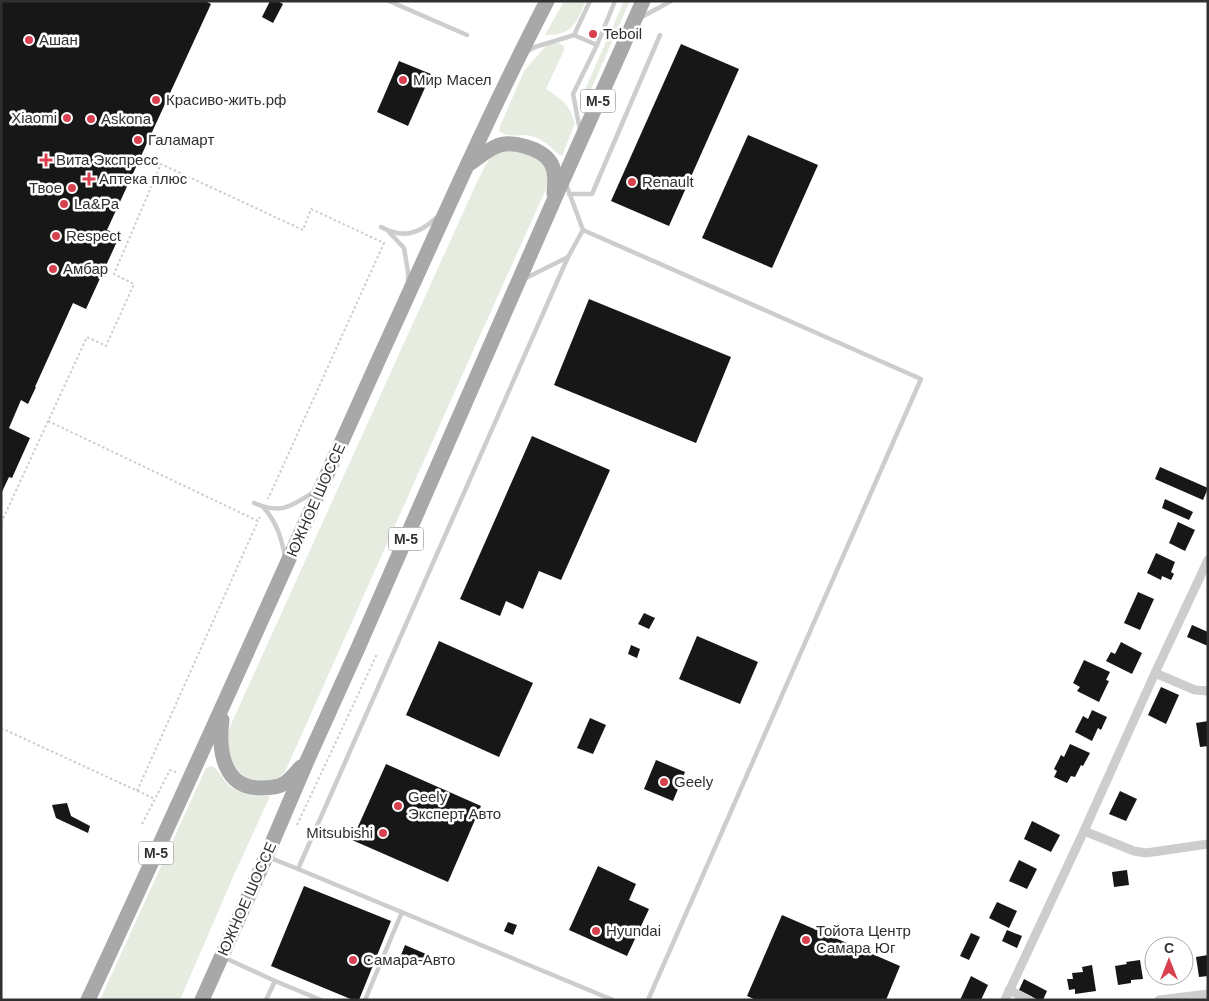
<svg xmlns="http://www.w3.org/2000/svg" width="1209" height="1001" font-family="Arial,sans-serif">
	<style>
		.green { fill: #e6ecdf }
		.building { fill: #171717 }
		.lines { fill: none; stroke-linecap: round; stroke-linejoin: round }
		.path { stroke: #cdcdcd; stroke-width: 2; stroke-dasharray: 2.5 2.5; stroke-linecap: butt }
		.lane { stroke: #cdcdcd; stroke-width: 4.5 }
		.street { stroke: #cdcdcd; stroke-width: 9 }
		.primary { stroke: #a8a8a8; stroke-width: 15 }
		.poi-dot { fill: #d84050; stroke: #fff; stroke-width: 2 }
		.labels { text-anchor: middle; stroke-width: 5; stroke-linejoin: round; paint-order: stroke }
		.shield { fill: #fff; stroke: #6e6e6e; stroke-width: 1 }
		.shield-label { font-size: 14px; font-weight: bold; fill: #303030 }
		.poi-label { font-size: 15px; fill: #303030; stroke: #fff; text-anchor: start }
		.street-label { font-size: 15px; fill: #303030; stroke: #fff }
	</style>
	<rect width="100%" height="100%" fill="#fff"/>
	<g class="green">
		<path d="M564,1H586C580,13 576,29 562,33C557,35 550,35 545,35Z"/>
		<polygon points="624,1 630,1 588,96 585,98 583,94"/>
		<path d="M559,43L564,46V50L546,89C563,100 569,104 575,123L562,156C557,154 556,152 552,148C546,143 539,138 531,136C518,133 512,139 499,131L501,124L524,71L544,48L549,44Z"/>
		<path d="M507,148L539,155L551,178L451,400L285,772C282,774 279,778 276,779C254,790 228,769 225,747C225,743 227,736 228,731L477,182C486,165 488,155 507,148Z"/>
		<path d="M211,766C218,769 220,775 225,781C235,794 254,797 270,796L233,877L180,1000H100L206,768Z"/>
	</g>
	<g class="building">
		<polygon points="1,1 205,1 211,4 107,230 120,235 86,309 73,303 35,387 36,387 28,404 21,400 9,428 30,438 12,478 9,477 1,494"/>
		<polygon points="270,1 277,1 283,4 273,23 262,17"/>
		<polygon points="681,44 739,69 669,226 611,201"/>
		<polygon points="399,61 431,74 408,126 377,112"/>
		<polygon points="748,135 818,165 772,268 702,238"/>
		<polygon points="589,299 731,357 696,443 554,385"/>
		<polygon points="532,436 610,470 561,580 539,571 523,609 506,601 500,616 460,599"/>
		<polygon points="1160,467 1208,488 1203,500 1155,479"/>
		<polygon points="1165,499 1193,512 1189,520 1162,508"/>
		<polygon points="1178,522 1195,530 1185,551 1169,543"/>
		<polygon points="1156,553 1175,562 1171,572 1174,574 1171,580 1162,576 1161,580 1147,573"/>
		<polygon points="1138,592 1154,599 1140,630 1124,623"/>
		<polygon points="644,613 655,618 649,629 638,624"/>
		<polygon points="1192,625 1208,632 1208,646 1187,637"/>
		<polygon points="697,636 758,662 740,704 679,679"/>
		<polygon points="439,641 533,683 499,757 406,715"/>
		<polygon points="1121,642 1142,653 1132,674 1106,661 1111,652 1115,654"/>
		<polygon points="631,645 640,649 637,658 628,654"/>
		<polygon points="1084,660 1110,672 1106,680 1109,681 1099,702 1077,691 1080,687 1073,683"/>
		<polygon points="1161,687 1179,695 1166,724 1148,715"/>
		<polygon points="1092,710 1107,717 1101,730 1098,728 1092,741 1075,732 1083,716 1088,719"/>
		<polygon points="590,718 606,725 593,754 577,748"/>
		<polygon points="1208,721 1208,746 1200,747 1196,723"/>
		<polygon points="1070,744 1090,753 1083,766 1081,765 1075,777 1071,776 1067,783 1054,777 1057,771 1054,769 1061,755 1064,757"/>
		<polygon points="656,760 685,772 673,801 644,789"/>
		<polygon points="386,764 481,806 448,882 352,840"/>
		<polygon points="1120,791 1137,799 1126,821 1109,814"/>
		<polygon points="67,803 71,816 90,826 88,833 56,818 52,805"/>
		<polygon points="1032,821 1060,835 1051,852 1024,839"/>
		<polygon points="1019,860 1037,869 1027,889 1009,881"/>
		<polygon points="598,866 636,884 629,900 649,909 627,956 569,930"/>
		<polygon points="1127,870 1129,885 1114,887 1112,872"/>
		<polygon points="304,886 391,921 359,1000 353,1000 271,966"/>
		<polygon points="997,902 1017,911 1009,928 989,918"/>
		<polygon points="782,915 900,966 886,1000 756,1000 747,996"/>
		<polygon points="508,922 517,925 513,935 504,931"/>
		<polygon points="1007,930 1022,936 1017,948 1002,941"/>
		<polygon points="971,933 980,937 969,960 960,956"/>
		<polygon points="405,945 426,954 422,964 401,955"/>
		<polygon points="1208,955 1208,976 1199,977 1196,957"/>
		<polygon points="1140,960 1143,979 1131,980 1131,983 1118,985 1115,966 1127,964 1126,962"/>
		<polygon points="1092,965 1096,991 1075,994 1075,989 1069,990 1067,979 1073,979 1072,973 1083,972 1082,967"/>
		<polygon points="971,976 988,985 981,1000 960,1000"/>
		<polygon points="1024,979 1047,991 1043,1000 1038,1000 1019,990"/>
	</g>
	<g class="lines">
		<g class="path">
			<polyline points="48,421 258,521 260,517"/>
			<polyline points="1,523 87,337 106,346 134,284 114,274 161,164 303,230 311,209 384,243 268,499"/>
			<polyline points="1,728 155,799"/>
			<polyline points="137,791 258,521"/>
			<polyline points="142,824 170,770 176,772"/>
			<polyline points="297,825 377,654"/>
		</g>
		<g class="lane">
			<polyline points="389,1 467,35"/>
			<polyline points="640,18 671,1"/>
			<polyline points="574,35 590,1"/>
			<polyline points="526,52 535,47 574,35 597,45"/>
			<polyline points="580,130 573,94 597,45 615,1"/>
			<polyline points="566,184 583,230 921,379 648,1000"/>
			<polyline points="569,194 592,194 660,35"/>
			<path d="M381,227C403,239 419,234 436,218"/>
			<polyline points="389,232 404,248 408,272 408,280"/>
			<polyline points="524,279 568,257"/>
			<path d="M254,503C282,515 291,506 314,492"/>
			<path d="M264,508C277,523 281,537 285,556"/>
			<polyline points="268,857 298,869 613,1000"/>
			<polyline points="298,869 568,257 583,230"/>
			<polyline points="225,958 275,981 266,1000"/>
			<polyline points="275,981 321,1000"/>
			<polyline points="365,1000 402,912"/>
		</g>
		<g class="street">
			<polyline points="1155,673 1195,690 1208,691"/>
			<polyline points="1084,831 1134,851 1146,853 1208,844"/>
			<polyline points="1009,990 1029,1000"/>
			<polyline points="1005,1000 1084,831 1155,673 1208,560"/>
			<polyline points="1159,1000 1208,994"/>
		</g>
		<g class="primary">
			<path d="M469,164C477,159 486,151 495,147C510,139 542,148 551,163C556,173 555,182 554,193"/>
			<path d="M222,720C218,750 223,789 262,788C269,788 279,787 285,783C291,779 296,772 301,767"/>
			<path d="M88,1000C187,788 282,574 378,361C433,241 486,119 547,1"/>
			<polyline points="202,1000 266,857 307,761 358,648 554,200 643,1"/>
		</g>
	</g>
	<g class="poi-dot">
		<circle cx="593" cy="34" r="5"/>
		<circle cx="29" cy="40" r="5"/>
		<circle cx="403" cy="80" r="5"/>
		<circle cx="156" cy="100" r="5"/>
		<circle cx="67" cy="118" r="5"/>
		<circle cx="91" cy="119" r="5"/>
		<circle cx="138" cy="140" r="5"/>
		<path d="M43.5 152.5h5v5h5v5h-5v5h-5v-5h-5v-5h5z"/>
		<path d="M86.5 171.5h5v5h5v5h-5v5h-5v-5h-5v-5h5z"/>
		<circle cx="632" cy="182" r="5"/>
		<circle cx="72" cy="188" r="5"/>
		<circle cx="64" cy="204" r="5"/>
		<circle cx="56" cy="236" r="5"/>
		<circle cx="53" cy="269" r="5"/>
		<circle cx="664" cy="782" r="5"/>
		<circle cx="398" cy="806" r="5"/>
		<circle cx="383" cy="833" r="5"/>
		<circle cx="596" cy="931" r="5"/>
		<circle cx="806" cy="940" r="5"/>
		<circle cx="353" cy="960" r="5"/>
	</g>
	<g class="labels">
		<g class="shield">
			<rect x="580.5" y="89.5" width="35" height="23" rx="4"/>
			<rect x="388.5" y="527.5" width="35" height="23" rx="4"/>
			<rect x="138.5" y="841.5" width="35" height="23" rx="4"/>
		</g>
		<g class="shield-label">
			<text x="598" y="106">М-5</text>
			<text x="406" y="544">М-5</text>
			<text x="156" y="858">М-5</text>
		</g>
		<g class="poi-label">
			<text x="603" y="39">Teboil</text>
			<text x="39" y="45">Ашан</text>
			<text x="413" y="85">Мир Масел</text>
			<text x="166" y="105">Красиво-жить.рф</text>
			<text x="57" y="123" text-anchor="end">Xiaomi</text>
			<text x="101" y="124">Askona</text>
			<text x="148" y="145">Галамарт</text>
			<text x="56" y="165">Вита Экспресс</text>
			<text x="99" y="184">Аптека плюс</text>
			<text x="642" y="187">Renault</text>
			<text x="62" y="193" text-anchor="end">Твое</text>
			<text x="74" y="209">La&amp;Pa</text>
			<text x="66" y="241">Respect</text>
			<text x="63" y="274">Амбар</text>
			<text x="674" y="787">Geely</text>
			<text x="408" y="802">Geely<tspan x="408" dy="17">Эксперт Авто</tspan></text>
			<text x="373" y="838" text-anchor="end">Mitsubishi</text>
			<text x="606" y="936">Hyundai</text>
			<text x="816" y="936">Тойота Центр<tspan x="816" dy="17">Самара Юг</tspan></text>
			<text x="363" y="965">Самара-Авто</text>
		</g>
		<g class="street-label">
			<text transform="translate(316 500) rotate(-66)" y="5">ЮЖНОЕ ШОССЕ</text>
			<text transform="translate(247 899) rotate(-66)" y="5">ЮЖНОЕ ШОССЕ</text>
		</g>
	</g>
	<rect width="1209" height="1001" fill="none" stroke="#303030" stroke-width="5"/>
	<g transform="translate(1169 961)"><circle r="24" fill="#ffffff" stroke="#acacac"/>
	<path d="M0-4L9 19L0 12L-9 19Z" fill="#d84050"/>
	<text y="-8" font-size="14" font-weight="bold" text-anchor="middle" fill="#303030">С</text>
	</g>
</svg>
